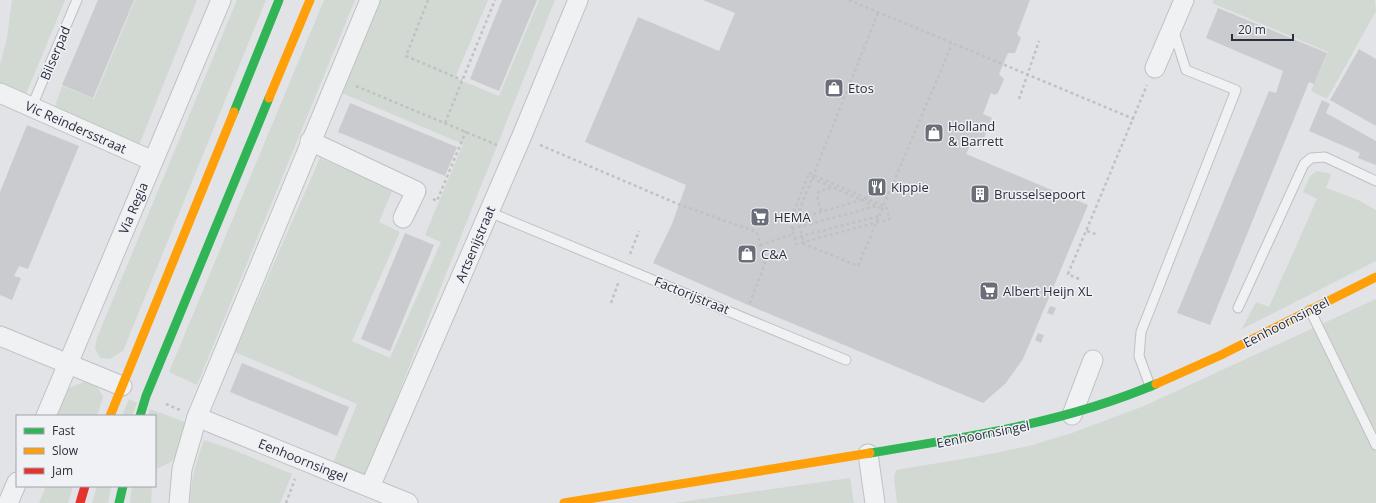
<svg xmlns="http://www.w3.org/2000/svg" width="1376" height="503" font-family="'Open Sans',sans-serif">
	<style>
		.green { fill: #d1d9d2 }
		.building { fill: #cacbce }
		.lines { fill: none; stroke-linecap: round; stroke-linejoin: round }
		.lane-casing { stroke: #bfc1c4; stroke-width: 11 }
		.street-casing { stroke: #bfc1c4; stroke-width: 21 }
		.path { stroke: #c0c1c5; stroke-width: 2.5; stroke-dasharray: 3 3; stroke-linecap: butt }
		.lane { stroke: #f0f1f3; stroke-width: 9 }
		.street { stroke: #f0f1f3; stroke-width: 19 }
		.fast { stroke: #30b455; stroke-width: 9 }
		.slow { stroke: #ff9f0a; stroke-width: 9 }
		.jam { stroke: #e5322d; stroke-width: 9 }
		.labels { text-anchor: middle; stroke-width: 3; stroke-linejoin: round; paint-order: stroke }
		.street-label { font-size: 13px; fill: #2a2f3c; stroke: #eff1f5 }
		.poi-label { font-size: 13px; fill: #2a2f3c; stroke: #eff1f5; text-anchor: start }
	</style>
	<rect width="100%" height="100%" fill="#e1e3e6"/>
	<g class="green">
		<polygon points="12,0 65,0 26,94 0,83 0,65 7,38"/>
		<polygon points="135,0 197,0 139,145 54,109 62,86 94,99"/>
		<polygon points="237,0 266,0 123,351 110,359 100,358 95,348 97,338"/>
		<polygon points="324,0 355,0 197,385 169,372"/>
		<polygon points="376,0 488,0 455,78 499,96 539,0 555,0 366,475 333,463 357,404 235,352 320,158 392,191 379,222 400,232 352,341 390,358 441,242 425,235 463,144 337,91"/>
		<polygon points="1214,0 1375,0 1376,11 1327,99 1311,91 1328,52 1212,3"/>
		<polygon points="1317,171 1331,174 1326,188 1358,200 1376,210 1376,261 1242,329 1256,302 1269,307 1317,199 1303,192 1310,176"/>
		<polygon points="1376,299 1376,503 897,503 894,477 896,470 975,457 1029,446 1072,433 1144,406"/>
		<polygon points="84,382 97,387 103,397 97,416 57,416 69,388"/>
		<polygon points="129,399 137,403 132,416 122,416"/>
		<polygon points="150,409 187,423 174,460 155,470 155,416 148,416"/>
		<path d="M204,440L231,449L292,474L280,503H190C191,481 196,461 204,440Z"/>
		<polygon points="850,478 854,503 674,503"/>
		<polygon points="46,486 73,486 68,503 39,503"/>
		<polygon points="97,486 111,486 108,503 92,503"/>
		<polygon points="132,486 152,486 151,503 130,503"/>
	</g>
	<g class="building">
		<polygon points="98,0 134,0 93,98 62,85"/>
		<polygon points="502,0 537,0 499,91 470,79"/>
		<polygon points="703,0 1030,0 1017,34 1021,38 1015,53 1008,53 999,74 1004,79 998,93 995,95 991,93 983,114 992,118 981,146 972,142 966,154 1088,205 1023,359 1005,384 983,403 748,305 653,263 672,224 686,185 585,142 638,17 719,51 735,13"/>
		<polygon points="1218,8 1327,53 1314,84 1309,82 1210,325 1177,313 1269,91 1276,93 1283,71 1206,38"/>
		<polygon points="1359,49 1376,59 1376,126 1330,100"/>
		<polygon points="1322,100 1330,104 1326,113 1376,141 1376,165 1358,158 1360,153 1309,131"/>
		<polygon points="350,103 457,147 445,176 338,132"/>
		<polygon points="27,125 79,146 28,269 19,266 14,276 21,278 12,300 0,295 0,192"/>
		<polygon points="405,233 434,245 390,351 361,339"/>
		<polygon points="1050,306 1056,308 1053,315 1047,313"/>
		<polygon points="1038,333 1044,335 1041,343 1035,340"/>
		<polygon points="242,363 349,407 337,436 230,392"/>
	</g>
	<g class="lines">
		<g class="lane-casing">
			<g id="lane">
				<polyline points="32,106 77,0"/>
				<polyline points="489,212 846,360"/>
				<polyline points="1238,308 1304,164 1311,158 1325,157 1376,181"/>
				<polyline points="1310,310 1376,445"/>
				<polyline points="1150,386 1139,356 1141,332 1236,90 1186,70 1173,29"/>
			</g>
		</g>
		<g class="street-casing">
			<g id="street">
				<polyline points="1155,68 1184,0"/>
				<polyline points="0,93 153,161"/>
				<polyline points="310,141 416,191 403,218"/>
				<polyline points="0,336 122,386"/>
				<polyline points="1072,415 1093,360"/>
				<polyline points="46,416 221,0"/>
				<polyline points="197,417 408,503"/>
				<polyline points="868,454 875,503"/>
				<polyline points="370,487 521,138 578,0"/>
				<polyline points="8,503 17,482"/>
				<polyline points="179,503 182,469 197,417 370,0"/>
			</g>
		</g>
		<g class="path">
			<polyline points="428,0 406,56 462,80"/>
			<polyline points="849,0 1134,119"/>
			<polyline points="878,13 797,216 804,244 858,266 952,44"/>
			<polyline points="356,86 497,145"/>
			<polyline points="1019,99 1039,41"/>
			<polyline points="445,123 495,0"/>
			<polyline points="540,145 678,204 757,232 765,264 749,305"/>
			<polygon points="809,173 886,207 890,219 796,244 790,221"/>
			<polyline points="812,178 882,209"/>
			<polyline points="433,199 437,201 466,131"/>
			<polyline points="821,211 817,196 819,191 833,188"/>
			<polyline points="790,221 868,198"/>
			<polyline points="792,229 876,206"/>
			<polyline points="1087,231 1098,235"/>
			<polyline points="794,238 879,216"/>
			<polyline points="760,245 793,234"/>
			<polyline points="630,254 639,231"/>
			<polyline points="1079,279 1068,274 1147,85"/>
			<polyline points="611,303 619,281"/>
			<polyline points="166,404 180,410"/>
			<polyline points="286,503 295,479"/>
		</g>
		<use href="#lane" class="lane"/>
		<use href="#street" class="street"/>
		<g class="fast">
			<polyline points="234,112 279,0"/>
			<polyline points="140,416 146,396 269,98"/>
			<path d="M870,453C968,437 1064,423 1156,384"/>
			<polyline points="119,503 123,486"/>
		</g>
		<g class="slow">
			<polyline points="269,98 310,0"/>
			<polyline points="1156,384 1221,355 1376,277"/>
			<polyline points="110,416 234,112"/>
			<polyline points="564,503 870,453"/>
		</g>
		<polyline class="jam" points="80,503 85,486"/>
	</g>
	<defs>
		<g id="shop-square" transform="scale(1)"><rect x="-9" y="-9" width="18" height="18" rx="4" fill="#6a6e78" stroke="#eff1f5"/><path d="M-5-2.5h2.3a2.7 3.5 0 0 1 5.4 0H5L5.5 6h-11ZM-1.5-2.5h3a1.5 2.3 0 0 0-3 0Z" fill="#fff"/></g>
		<g id="restaurant-square" transform="scale(1)"><rect x="-9" y="-9" width="18" height="18" rx="4" fill="#6a6e78" stroke="#eff1f5"/><path d="M-5-6h1v4h1v-4h1v4h1v-4h1v5L-1.5 .5V6h-2V.5L-5-1ZM5-6V6H3V1.5H1.5Q1.5-4 5-6Z" fill="#fff"/></g>
		<g id="building-square" transform="scale(1)"><rect x="-9" y="-9" width="18" height="18" rx="4" fill="#6a6e78" stroke="#eff1f5"/><path d="M-4-6H4V6H1V3H-1V6H-4ZM-2.5-4.3h1.7v1.8h-1.7ZM.8-4.3h1.7v1.8H.8ZM-2.5-1h1.7V.8h-1.7ZM.8-1h1.7V.8H.8Z" fill="#fff"/></g>
		<g id="supermarket-square" transform="scale(1)"><rect x="-9" y="-9" width="18" height="18" rx="4" fill="#6a6e78" stroke="#eff1f5"/><path d="M-6-5.5h2.5l.6 2H6L4.5 2H-2.5L-4.4-4H-6ZM-1.5 3.2a1.3 1.3 0 1 0 .1 0ZM3 3.2a1.3 1.3 0 1 0 .1 0Z" fill="#fff"/></g>
	</defs>
	<g fill-rule="evenodd">
		<use href="#shop-square" x="834" y="88"/>
		<use href="#shop-square" x="934" y="133"/>
		<use href="#restaurant-square" x="877" y="187"/>
		<use href="#building-square" x="980" y="194"/>
		<use href="#supermarket-square" x="760" y="217"/>
		<use href="#shop-square" x="747" y="254"/>
		<use href="#supermarket-square" x="989" y="291"/>
	</g>
	<g class="labels">
		<g class="street-label">
			<text transform="translate(55 53) rotate(-67)" y="5">Bilserpad</text>
			<text transform="translate(76 127) rotate(24)" y="5">Vic Reindersstraat</text>
			<text transform="translate(133 208) rotate(-67)" y="5">Via Regia</text>
			<text transform="translate(475 244) rotate(-67)" y="5">Artsenijstraat</text>
			<text transform="translate(692 295) rotate(22)" y="5">Factorijstraat</text>
			<text transform="translate(1286 322) rotate(-27)" y="5">Eenhoornsingel</text>
			<text transform="translate(983 434) rotate(-11)" y="5">Eenhoornsingel</text>
			<text transform="translate(303 460) rotate(22)" y="5">Eenhoornsingel</text>
		</g>
		<g class="poi-label">
			<text x="848" y="93">Etos</text>
			<text x="948" y="131">Holland<tspan x="948" dy="15">&amp; Barrett</tspan></text>
			<text x="891" y="192">Kippie</text>
			<text x="994" y="199">Brusselsepoort</text>
			<text x="774" y="222">HEMA</text>
			<text x="761" y="259">C&amp;A</text>
			<text x="1003" y="296">Albert Heijn XL</text>
		</g>
	</g>
	<rect x="16" y="415" width="140" height="72" fill="#eff1f5" stroke="#a0a3ab"/>
	<rect x="24" y="428" width="20" height="6" fill="#30b455" stroke="#a0a3ab"/>
	<text x="52" y="435" font-size="12" fill="#2a2f3c">Fast</text>
	<rect x="24" y="448" width="20" height="6" fill="#ff9f0a" stroke="#a0a3ab"/>
	<text x="52" y="455" font-size="12" fill="#2a2f3c">Slow</text>
	<rect x="24" y="468" width="20" height="6" fill="#e5322d" stroke="#a0a3ab"/>
	<text x="52" y="475" font-size="12" fill="#2a2f3c">Jam</text>
	<path d="M1232 34v6h61v-6" fill="none" stroke="#2a2f3c" stroke-width="2"/>
	<text x="1238" y="34" font-size="12" fill="#2a2f3c" stroke="#eff1f5" stroke-width="3" paint-order="stroke">20 m</text>
</svg>
